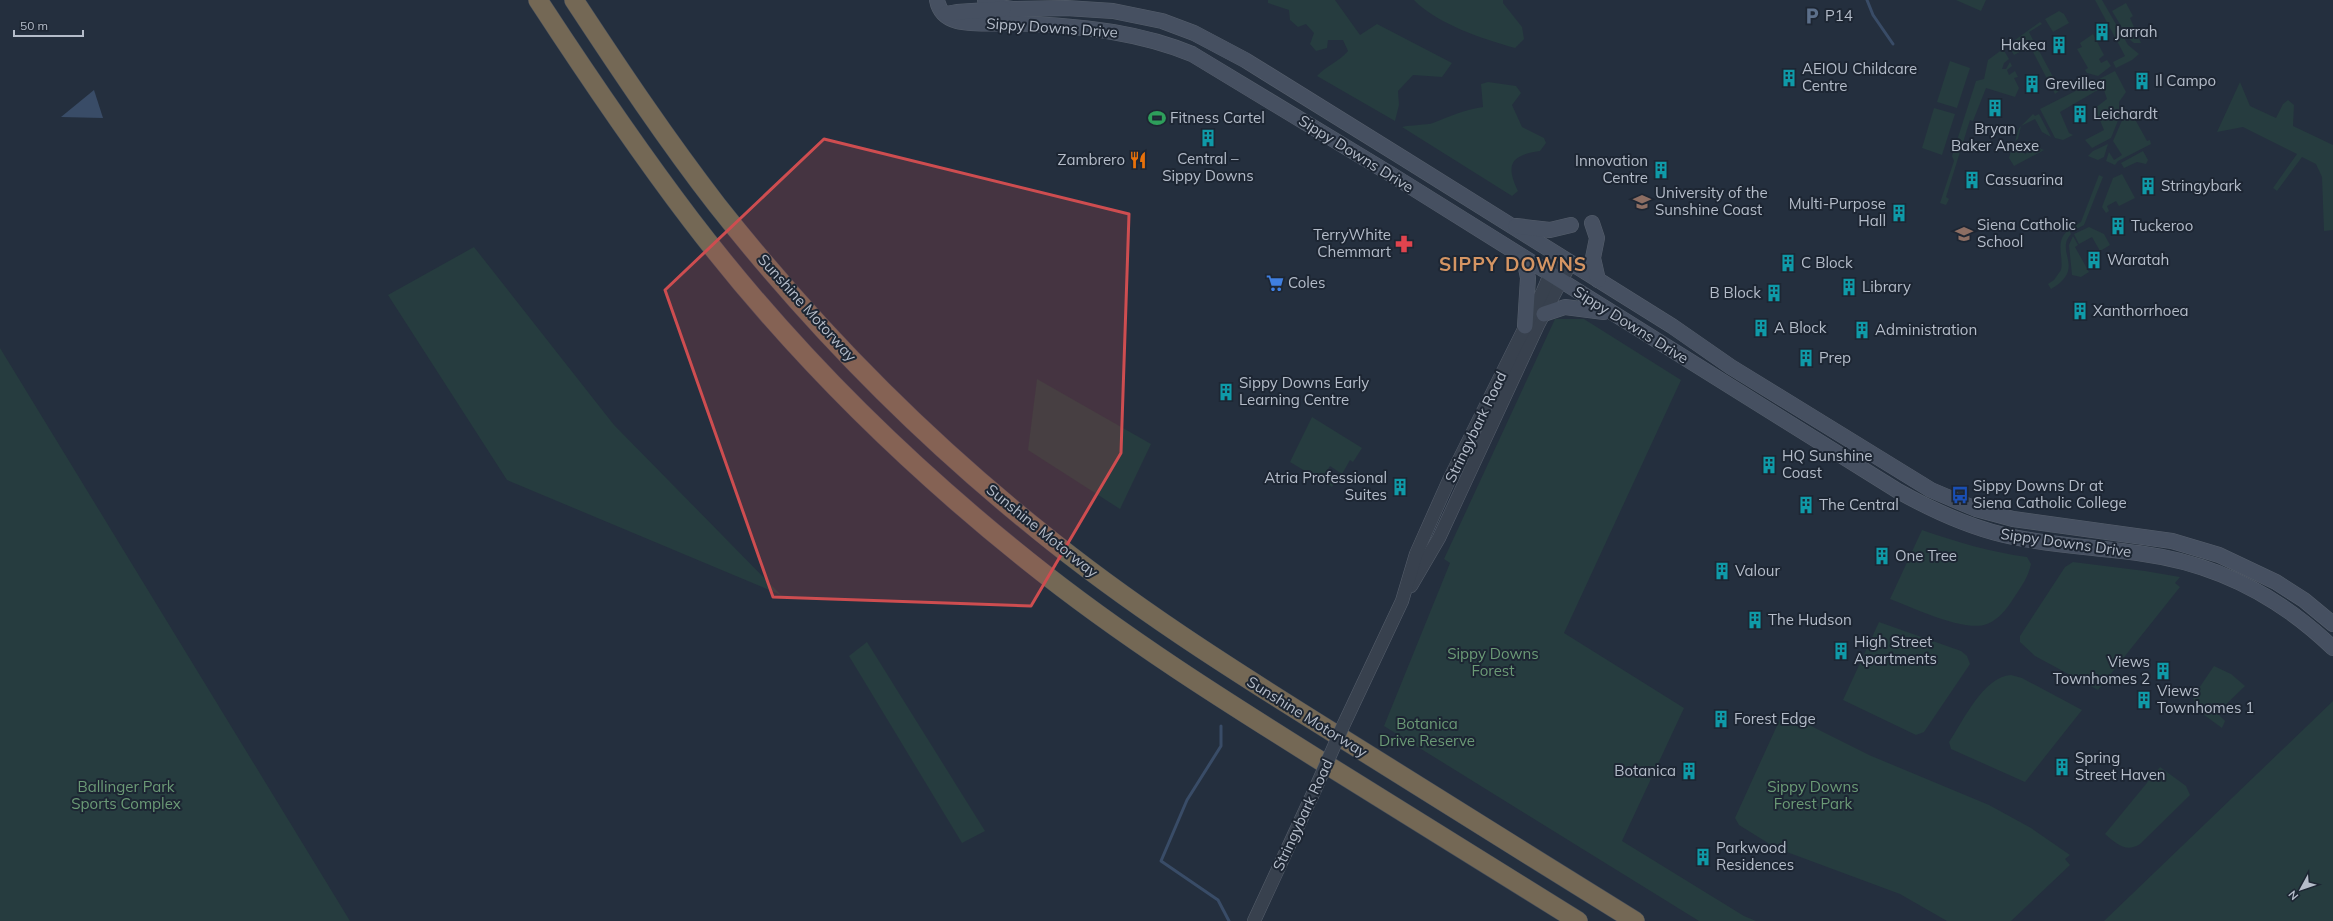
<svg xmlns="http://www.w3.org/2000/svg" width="2333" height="921" font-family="Mulish,sans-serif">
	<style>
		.green { fill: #263c3f }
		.water { fill: #394c67 }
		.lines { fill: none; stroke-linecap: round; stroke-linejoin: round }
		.stream { stroke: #394c67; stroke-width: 3 }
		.tertiary-casing { stroke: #565f6c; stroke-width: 14 }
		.secondary-casing { stroke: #565f6c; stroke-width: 16 }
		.motorway-casing { stroke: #434c59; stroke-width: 20 }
		.tertiary { stroke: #38414e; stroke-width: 13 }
		.secondary { stroke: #465061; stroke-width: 15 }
		.motorway { stroke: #746855; stroke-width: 19 }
		.tertiary-bridge-casing { stroke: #565f6c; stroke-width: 14; stroke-linecap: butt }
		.tertiary-bridge { stroke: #38414e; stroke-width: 13 }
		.marked { fill: #ce4d50; fill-opacity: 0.2; stroke: #ce4d50; stroke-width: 3; stroke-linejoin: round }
		.labels { text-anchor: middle; stroke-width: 4; stroke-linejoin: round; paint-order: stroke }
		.poi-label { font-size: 15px; fill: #b4bcc9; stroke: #1d2633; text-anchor: start }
		.street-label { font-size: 15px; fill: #b4bcc9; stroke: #1d2633 }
		.park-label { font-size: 15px; fill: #6b9a76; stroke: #1d2633 }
		.district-label { font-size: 19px; font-weight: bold; letter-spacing: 1px; fill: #d59563; stroke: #1d2633 }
	</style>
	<rect width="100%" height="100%" fill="#242f3e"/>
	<g class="green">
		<path d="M1268,0H1335L1360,35L1377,24L1452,63L1442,77L1413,75L1398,91L1399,105L1395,121L1317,76C1327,65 1339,62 1348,51L1343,40H1328L1327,48L1316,51L1310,44L1314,33L1306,24L1298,27L1290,20L1289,10L1268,3Z"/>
		<path d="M1414,0H1503V3L1522,27L1524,39L1515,48C1483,39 1437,24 1414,0Z"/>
		<polygon points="1956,0 1986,0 1981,11"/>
		<polygon points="2095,0 2102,0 2128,45 2139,54 2132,60 2116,68 2113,62 2125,56"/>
		<polygon points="2126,3 2133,16 2130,18 2141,43 2134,43 2129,39 2112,11"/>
		<polygon points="2059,11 2064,14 2069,23 2053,32 2045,19"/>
		<polygon points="2040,22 2042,24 2029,32 2035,44 2014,55 2008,45"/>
		<polygon points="2093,34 2104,55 2099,59 2101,63 2107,60 2111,66 2098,76 2087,73 2085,70 2088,68 2077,49 2082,47 2080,43"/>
		<polygon points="2037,47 2060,90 2055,94 2032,50"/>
		<polygon points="2003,49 2009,59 2004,63 2002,69 2006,69 2010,62 2012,66 2007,70 2009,75 2015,71 2018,77 2014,78 2019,88 2015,97 1986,88 1973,121 1970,120 1946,197 1949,199 1946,205 1940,203 1954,161 1952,156 1976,81 1984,79 1988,60"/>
		<polygon points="1950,61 1970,68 1957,108 1937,102"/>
		<polygon points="2115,71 2126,92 2119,102 2119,118 2111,138 2092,148 2085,140 2104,130 2095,108 2107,99 2103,87 2060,112 2069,133 2073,135 2063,140 2055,138 2040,109"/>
		<path d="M1488,82L1516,86L1521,93L1512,105L1522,127L1544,138L1546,143L1540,151C1511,155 1505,164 1518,191L1512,196L1402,127C1410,125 1427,125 1433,123C1450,116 1464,110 1483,107L1481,84Z"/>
		<polygon points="2240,82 2250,106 2276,118 2283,104 2288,100 2294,105 2293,126 2333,145 2333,230 2324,231 2322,177 2316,164 2302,157 2277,191 2273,188 2297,154 2243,127 2217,132"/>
		<polygon points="1934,108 1955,114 1942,155 1922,148"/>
		<polygon points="2131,112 2147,141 2150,140 2151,144 2118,161 2115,165 2106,161 2109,152 2114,160 2122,155 2113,141 2124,116"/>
		<polygon points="2033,114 2035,116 2039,114 2051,137 2042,132 2035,119 2021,126 2018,139 2015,141 2019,128"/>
		<polygon points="2013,144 2016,149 2021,147 2025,154 2037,147 2044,150 2014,166 2009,158"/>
		<polygon points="2108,144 2104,157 2098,160 2088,156 2093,151"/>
		<polygon points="2143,151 2148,160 2146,164 2137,162 2124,168 2121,163"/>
		<polygon points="2122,174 2135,198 2119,206 2116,201 2107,206 2109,211 2106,213 2102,207 2113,178"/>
		<polygon points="2099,175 2103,177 2084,225 2073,231 2071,228 2081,222"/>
		<polygon points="2089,227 2104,234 2110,245 2100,251 2092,237 2079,244 2074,234"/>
		<path d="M2069,230L2071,234C2054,252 2087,268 2051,289L2048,284L2054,280L2061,270C2064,257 2054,240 2069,230Z"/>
		<polygon points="2073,236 2078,245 2075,247 2089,272 2081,277 2072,275 2069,245"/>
		<polygon points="474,247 614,425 781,595 507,480 388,295"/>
		<polygon points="1555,319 1584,319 1681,380 1564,633 1684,708 1622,841 1744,916 1756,921 1699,921 1384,726 1450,563 1444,559"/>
		<polygon points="0,348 350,921 0,921"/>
		<polygon points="1037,379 1151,444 1120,509 1028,450"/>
		<polygon points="1312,417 1362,448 1353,462 1350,460 1342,474 1330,466 1325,474 1336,481 1332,487 1290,462"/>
		<path d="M1922,530C1957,542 1990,552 2027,557L2031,564C2028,578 2021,587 2013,599C2007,609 1998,620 1987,624C1966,633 1911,607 1890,599Z"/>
		<polygon points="2073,562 2145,571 2180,577 2175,583 2180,587 2098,690 2035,656 2020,642 2020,636 2065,567"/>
		<polygon points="1879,622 1961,651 1967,656 1970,664 1924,732 1916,735 1843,700"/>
		<polygon points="867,642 985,831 962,843 849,656"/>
		<polygon points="2214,666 2231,674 2245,686 2217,713 2225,721 2222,728 2196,709 2193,697"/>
		<path d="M2011,675L2022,678L2082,710L2025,782L1951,749L1949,742C1964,720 1983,677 2011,675Z"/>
		<polygon points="2333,701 2333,921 2104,921"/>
		<polygon points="1787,714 1869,755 1989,805 2031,828 2070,855 2065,859 2070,865 2011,921 1947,921 1900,894 1776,848 1739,825 1735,818 1780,719"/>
		<path d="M2160,767L2186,786L2190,795L2140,844C2126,853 2117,844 2105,834Z"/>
	</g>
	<polygon class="water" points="94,90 103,118 61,117"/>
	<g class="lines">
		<g class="stream">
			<polyline points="1867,0 1873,15 1893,44"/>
			<polyline points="1221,726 1221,746 1187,800 1161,861 1218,900 1229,921"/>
		</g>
		<g class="tertiary-casing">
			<g id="tertiary">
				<polyline points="1411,586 1439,538 1538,325 1570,264"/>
				<polyline points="1343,726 1402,601 1416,554 1449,480 1543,291 1558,255"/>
				<polyline points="1254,921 1317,785"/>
			</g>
		</g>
		<g class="secondary-casing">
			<g id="secondary">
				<path d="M937,0C939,11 946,18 957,21C977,26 1011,22 1033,24C1088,27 1141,33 1192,54L1392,175L1898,491C1932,510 1966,526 2004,535C2050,546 2098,547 2144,554C2217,564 2280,597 2333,648"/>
				<polyline points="985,0 1000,7 1012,9 1066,8 1113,11 1162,21 1194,33 1245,60 1403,158 1672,326 1731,367 1931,490 1976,509 2013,519 2172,541 2219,555 2276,582 2304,600 2333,624"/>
				<polyline points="946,14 957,12 1003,9"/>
				<polyline points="1592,223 1597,238 1593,258 1598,280"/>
				<polyline points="1516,226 1550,230 1571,225"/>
				<polyline points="1524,258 1528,278 1525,326"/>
				<polyline points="1544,314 1565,307 1604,312"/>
			</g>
		</g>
		<g class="motorway-casing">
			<g id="motorway">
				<path d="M538,0C587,75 637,149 691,220C788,347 904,462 1028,561C1124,638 1228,703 1332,768C1414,819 1496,870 1578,921"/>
				<path d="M574,0C620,70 666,139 717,205C811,324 920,435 1038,530C1130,605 1231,669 1332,732C1433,796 1534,858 1635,921"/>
			</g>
		</g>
		<use href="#tertiary" class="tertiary"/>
		<use href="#secondary" class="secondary"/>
		<use href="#motorway" class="motorway"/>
		<g class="tertiary-bridge-casing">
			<polyline id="tertiary-bridge" points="1317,785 1343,726"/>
		</g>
		<use href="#tertiary-bridge" class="tertiary-bridge"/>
	</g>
	<path class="marked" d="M824,139L1129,214L1121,453L1031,606L773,597L665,290Z"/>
	<defs>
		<g id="parking-bare" transform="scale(1.38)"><path d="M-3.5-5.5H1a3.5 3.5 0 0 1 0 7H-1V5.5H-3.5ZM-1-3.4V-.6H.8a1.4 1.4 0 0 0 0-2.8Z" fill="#5c6f8a" stroke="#1d2633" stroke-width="2.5" paint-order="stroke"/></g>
		<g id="building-bare" transform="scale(1.38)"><path d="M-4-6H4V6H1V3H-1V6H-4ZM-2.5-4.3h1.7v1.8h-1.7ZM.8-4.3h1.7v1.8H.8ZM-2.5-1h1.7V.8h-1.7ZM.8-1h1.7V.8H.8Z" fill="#0f9aa8" stroke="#1d2633" stroke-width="2.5" paint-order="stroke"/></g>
		<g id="stadium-bare" transform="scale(1.38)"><path d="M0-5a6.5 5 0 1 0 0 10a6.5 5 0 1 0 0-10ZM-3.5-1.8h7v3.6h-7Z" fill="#2e9e5b" stroke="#1d2633" stroke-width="2.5" paint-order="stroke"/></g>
		<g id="restaurant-bare" transform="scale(1.38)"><path d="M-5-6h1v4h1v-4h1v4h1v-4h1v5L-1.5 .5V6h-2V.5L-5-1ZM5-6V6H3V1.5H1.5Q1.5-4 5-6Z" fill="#e8710a" stroke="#1d2633" stroke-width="2.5" paint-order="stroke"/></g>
		<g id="university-bare" transform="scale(1.38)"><path d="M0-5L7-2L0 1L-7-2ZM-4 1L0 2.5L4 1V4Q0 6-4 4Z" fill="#8d6e63" stroke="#1d2633" stroke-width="2.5" paint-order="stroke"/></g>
		<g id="school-bare" transform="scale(1.38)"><path d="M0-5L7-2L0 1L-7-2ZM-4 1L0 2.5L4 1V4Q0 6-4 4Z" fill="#8d6e63" stroke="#1d2633" stroke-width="2.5" paint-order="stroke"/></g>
		<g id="pharmacy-bare" transform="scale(1.38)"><path d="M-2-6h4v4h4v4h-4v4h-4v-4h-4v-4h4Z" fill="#e0444e" stroke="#1d2633" stroke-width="2.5" paint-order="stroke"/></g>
		<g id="supermarket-bare" transform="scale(1.38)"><path d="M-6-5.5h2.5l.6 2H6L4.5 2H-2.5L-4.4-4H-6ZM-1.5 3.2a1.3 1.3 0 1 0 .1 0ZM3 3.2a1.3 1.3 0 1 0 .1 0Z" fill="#3f7fe0" stroke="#1d2633" stroke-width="2.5" paint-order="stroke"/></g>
		<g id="bus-bare" transform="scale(1.38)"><path d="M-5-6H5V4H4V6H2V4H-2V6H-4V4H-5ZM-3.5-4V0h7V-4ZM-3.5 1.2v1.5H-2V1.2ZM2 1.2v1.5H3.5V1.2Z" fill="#1a4fb4" stroke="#1d2633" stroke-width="2.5" paint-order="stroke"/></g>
	</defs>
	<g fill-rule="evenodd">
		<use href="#parking-bare" x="1812" y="16"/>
		<use href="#building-bare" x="2102" y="32"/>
		<use href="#building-bare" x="2059" y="45"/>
		<use href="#building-bare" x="1789" y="78"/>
		<use href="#building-bare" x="2142" y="81"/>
		<use href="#building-bare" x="2032" y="84"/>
		<use href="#building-bare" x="1995" y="108"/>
		<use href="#building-bare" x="2080" y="114"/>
		<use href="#stadium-bare" x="1157" y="118"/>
		<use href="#building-bare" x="1208" y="138"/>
		<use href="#restaurant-bare" x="1138" y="160"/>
		<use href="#building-bare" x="1661" y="170"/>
		<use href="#building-bare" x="1972" y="180"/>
		<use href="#building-bare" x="2148" y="186"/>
		<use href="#university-bare" x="1642" y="202"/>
		<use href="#building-bare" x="1899" y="213"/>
		<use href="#building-bare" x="2118" y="226"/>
		<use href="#school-bare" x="1964" y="234"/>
		<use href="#pharmacy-bare" x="1404" y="244"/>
		<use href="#building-bare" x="2094" y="260"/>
		<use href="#building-bare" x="1788" y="263"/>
		<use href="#supermarket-bare" x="1275" y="283"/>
		<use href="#building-bare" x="1849" y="287"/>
		<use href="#building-bare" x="1774" y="293"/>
		<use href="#building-bare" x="2080" y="311"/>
		<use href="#building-bare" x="1761" y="328"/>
		<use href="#building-bare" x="1862" y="330"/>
		<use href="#building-bare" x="1806" y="358"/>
		<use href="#building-bare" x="1226" y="392"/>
		<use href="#building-bare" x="1769" y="465"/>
		<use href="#building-bare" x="1400" y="487"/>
		<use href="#bus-bare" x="1960" y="495"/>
		<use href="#building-bare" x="1806" y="505"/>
		<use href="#building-bare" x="1882" y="556"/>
		<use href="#building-bare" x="1722" y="571"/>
		<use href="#building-bare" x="1755" y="620"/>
		<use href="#building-bare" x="1841" y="651"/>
		<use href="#building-bare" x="2163" y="671"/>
		<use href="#building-bare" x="2144" y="700"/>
		<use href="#building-bare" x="1721" y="719"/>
		<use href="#building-bare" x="2062" y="767"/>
		<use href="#building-bare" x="1689" y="771"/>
		<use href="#building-bare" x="1703" y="857"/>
	</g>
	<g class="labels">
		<g class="poi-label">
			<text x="1825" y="21">P14</text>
			<text x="2115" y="37">Jarrah</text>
			<text x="2046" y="50" text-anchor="end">Hakea</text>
			<text x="1802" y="74">AEIOU Childcare<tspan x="1802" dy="17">Centre</tspan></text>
			<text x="2155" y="86">Il Campo</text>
			<text x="2045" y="89">Grevillea</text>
			<text x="2093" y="119">Leichardt</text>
			<text x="1170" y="123">Fitness Cartel</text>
			<text x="1995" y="134" text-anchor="middle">Bryan<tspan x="1995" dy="17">Baker Anexe</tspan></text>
			<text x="1208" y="164" text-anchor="middle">Central –<tspan x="1208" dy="17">Sippy Downs</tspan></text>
			<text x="1125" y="165" text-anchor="end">Zambrero</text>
			<text x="1648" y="166" text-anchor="end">Innovation<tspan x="1648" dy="17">Centre</tspan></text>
			<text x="1985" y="185">Cassuarina</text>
			<text x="2161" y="191">Stringybark</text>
			<text x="1655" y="198">University of the<tspan x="1655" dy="17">Sunshine Coast</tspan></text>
			<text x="1886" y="209" text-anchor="end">Multi-Purpose<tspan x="1886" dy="17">Hall</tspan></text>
			<text x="1977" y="230">Siena Catholic<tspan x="1977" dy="17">School</tspan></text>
			<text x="2131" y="231">Tuckeroo</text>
			<text x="1391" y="240" text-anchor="end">TerryWhite<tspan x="1391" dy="17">Chemmart</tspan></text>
			<text x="2107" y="265">Waratah</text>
			<text x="1801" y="268">C Block</text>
			<text x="1288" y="288">Coles</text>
			<text x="1862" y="292">Library</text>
			<text x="1761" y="298" text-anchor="end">B Block</text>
			<text x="2093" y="316">Xanthorrhoea</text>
			<text x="1774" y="333">A Block</text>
			<text x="1875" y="335">Administration</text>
			<text x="1819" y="363">Prep</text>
			<text x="1239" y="388">Sippy Downs Early<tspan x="1239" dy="17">Learning Centre</tspan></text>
			<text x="1782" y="461">HQ Sunshine<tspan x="1782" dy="17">Coast</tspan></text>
			<text x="1387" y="483" text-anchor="end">Atria Professional<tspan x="1387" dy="17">Suites</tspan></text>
			<text x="1973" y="491">Sippy Downs Dr at<tspan x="1973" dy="17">Siena Catholic College</tspan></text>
			<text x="1819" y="510">The Central</text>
			<text x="1895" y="561">One Tree</text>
			<text x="1735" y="576">Valour</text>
			<text x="1768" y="625">The Hudson</text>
			<text x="1854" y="647">High Street<tspan x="1854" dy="17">Apartments</tspan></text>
			<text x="2150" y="667" text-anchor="end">Views<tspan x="2150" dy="17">Townhomes 2</tspan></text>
			<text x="2157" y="696">Views<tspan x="2157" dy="17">Townhomes 1</tspan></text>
			<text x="1734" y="724">Forest Edge</text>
			<text x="2075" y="763">Spring<tspan x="2075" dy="17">Street Haven</tspan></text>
			<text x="1676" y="776" text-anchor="end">Botanica</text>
			<text x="1716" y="853">Parkwood<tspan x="1716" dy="17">Residences</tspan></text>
		</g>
		<g class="street-label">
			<text transform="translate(1052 28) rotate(4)" y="5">Sippy Downs Drive</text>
			<text transform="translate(1356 154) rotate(32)" y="5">Sippy Downs Drive</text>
			<text transform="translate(807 308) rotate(48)" y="5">Sunshine Motorway</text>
			<text transform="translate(1631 325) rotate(32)" y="5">Sippy Downs Drive</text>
			<text transform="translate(1476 427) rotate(-64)" y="5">Stringybark Road</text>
			<text transform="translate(1042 531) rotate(39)" y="5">Sunshine Motorway</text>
			<text transform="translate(2066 543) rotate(8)" y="5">Sippy Downs Drive</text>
			<text transform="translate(1307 717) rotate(32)" y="5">Sunshine Motorway</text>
			<text transform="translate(1303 815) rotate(-65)" y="5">Stringybark Road</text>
		</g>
		<g class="park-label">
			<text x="1493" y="659">Sippy Downs<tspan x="1493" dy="17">Forest</tspan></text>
			<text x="1427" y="729">Botanica<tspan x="1427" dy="17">Drive Reserve</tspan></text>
			<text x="126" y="792">Ballinger Park<tspan x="126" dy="17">Sports Complex</tspan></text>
			<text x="1813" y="792">Sippy Downs<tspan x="1813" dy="17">Forest Park</tspan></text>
		</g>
		<g class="district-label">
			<text x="1513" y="271">SIPPY DOWNS</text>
		</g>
	</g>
	<g transform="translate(2301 889) rotate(230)" stroke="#1d2633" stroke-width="3" paint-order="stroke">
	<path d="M0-3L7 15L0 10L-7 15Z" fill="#b4bcc9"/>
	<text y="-6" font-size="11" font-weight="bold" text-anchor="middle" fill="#b4bcc9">N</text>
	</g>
	<path d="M14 30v6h69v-6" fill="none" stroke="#b4bcc9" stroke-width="2"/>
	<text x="20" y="30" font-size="12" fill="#b4bcc9" stroke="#1d2633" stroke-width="3" paint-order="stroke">50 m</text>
</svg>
